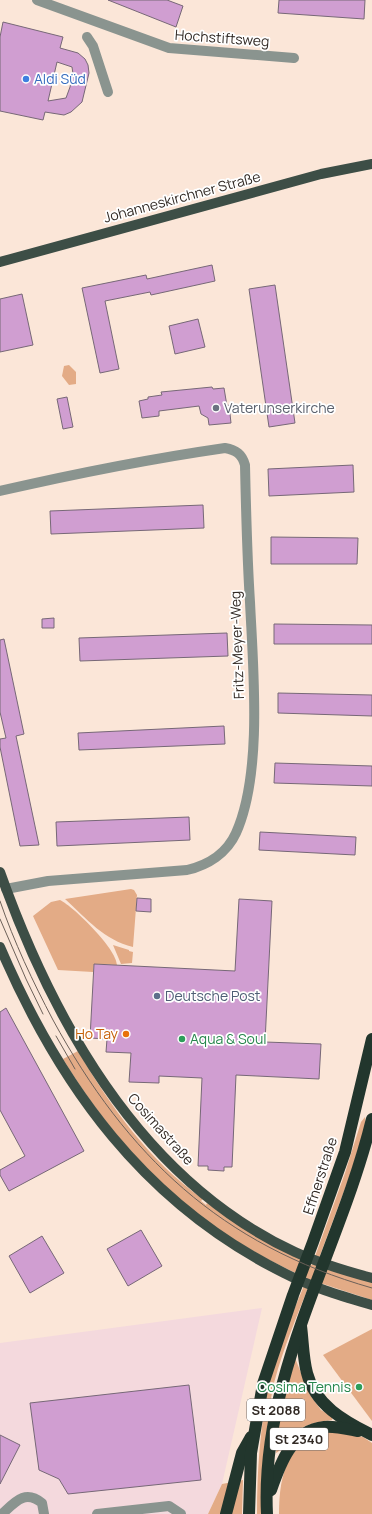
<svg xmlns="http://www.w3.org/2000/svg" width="372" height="1514" font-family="Manrope,sans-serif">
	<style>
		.commercial { fill: #f4d9dd }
		.green { fill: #e3ab86 }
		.building { fill: #d09ed1; stroke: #776877; fill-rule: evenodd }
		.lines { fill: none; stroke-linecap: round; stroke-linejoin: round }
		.minor { stroke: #8a948f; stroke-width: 10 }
		.major { stroke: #3d4e46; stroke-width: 10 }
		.highway { stroke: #22362d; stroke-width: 12 }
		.tram { stroke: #6d6159; stroke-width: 1 }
		.shop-dot { fill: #3f7fe0; stroke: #fff; stroke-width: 1.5 }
		.worship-dot { fill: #6b7280; stroke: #fff; stroke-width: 1.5 }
		.service-dot { fill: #5c6f8a; stroke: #fff; stroke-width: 1.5 }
		.food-dot { fill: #e8710a; stroke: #fff; stroke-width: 1.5 }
		.leisure-dot { fill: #2e9e5b; stroke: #fff; stroke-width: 1.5 }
		.labels { text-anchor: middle; stroke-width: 3.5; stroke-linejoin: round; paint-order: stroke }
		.shield { fill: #fff; stroke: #706a66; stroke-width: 1 }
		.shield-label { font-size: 13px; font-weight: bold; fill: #322a25 }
		.street-label { font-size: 14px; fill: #322a25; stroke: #fff }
		.shop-label { font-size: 14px; fill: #366cbe; stroke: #fff; text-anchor: start }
		.worship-label { font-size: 14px; fill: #5b616d; stroke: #fff; text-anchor: start }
		.service-label { font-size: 14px; fill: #4e5e75; stroke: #fff; text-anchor: start }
		.food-label { font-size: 14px; fill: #c56008; stroke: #fff; text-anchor: end }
		.leisure-label { font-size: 14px; fill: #27864d; stroke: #fff; text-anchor: start }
	</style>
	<rect width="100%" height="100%" fill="#fbe6d8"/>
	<polygon class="commercial" points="262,1308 222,1484 208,1514 0,1514 0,1343"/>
	<g class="green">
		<polygon points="69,365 76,372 76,384 69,385 62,376 64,366"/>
		<path d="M131,889L134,890L137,895L133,947C104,940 87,919 65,899Z"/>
		<path d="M60,900C74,907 117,949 117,965L94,964L93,972L58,970L33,916L51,902Z"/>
		<polygon points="113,945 129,950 129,951 133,952 132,963 121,964"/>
		<path d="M78,1051C111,1107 149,1161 203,1199L201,1201L206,1205L207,1203L255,1235L312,1265L345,1173L361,1122L365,1117L366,1124L350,1175L316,1266L372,1282V1300L311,1280C298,1314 283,1348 274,1383C265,1423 266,1473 262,1514H257C257,1471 260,1427 269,1384C277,1348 293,1313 307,1278C201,1233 122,1156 63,1059Z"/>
		<polygon points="372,1329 372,1421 323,1355"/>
		<path d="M295,1358L310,1395L321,1410L333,1417L332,1420C314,1422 298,1426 286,1441C283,1445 281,1451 276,1453L279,1420Z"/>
		<path d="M333,1431L363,1437L372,1443V1514H279C279,1473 288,1439 333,1431Z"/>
		<polygon points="243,1480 242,1514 208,1514 222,1484"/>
	</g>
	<g class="building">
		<polygon points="108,0 167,0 183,6 176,27"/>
		<polygon points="279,0 365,0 364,19 278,13"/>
		<path d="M3,22L63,37L60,48L78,53L85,59L88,65L89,73L82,102L71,112L64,115L45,112L43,120L0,111V37ZM57,62L72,67L73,74L70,87L66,98L48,101Z"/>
		<polygon points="212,265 215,281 151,295 150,292 105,301 119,369 100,373 82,288 146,275 147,279"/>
		<polygon points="275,285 295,423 269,427 249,289"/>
		<polygon points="22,294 33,345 0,352 0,299"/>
		<polygon points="198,319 205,347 175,354 169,326"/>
		<polygon points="212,387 213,389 224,388 227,406 229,405 231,423 209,425 208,418 201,414 199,406 159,411 159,416 142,418 139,401 148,399 148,397 162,395 161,392"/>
		<polygon points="67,397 73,427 63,429 57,399"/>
		<polygon points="353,465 354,492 269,496 268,469"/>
		<polygon points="203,505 204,528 51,534 50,511"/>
		<polygon points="271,537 358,538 357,564 271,564"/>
		<polygon points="54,618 54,628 42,628 42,619"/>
		<polygon points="274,624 372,625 372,644 274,644"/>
		<polygon points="227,633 228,656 80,661 79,638"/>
		<polygon points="4,639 24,734 16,736 39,845 20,846 0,747 0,739 6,738 0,712 0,640"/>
		<polygon points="278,693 372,695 372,716 278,713"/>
		<polygon points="224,726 225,744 79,750 78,733"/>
		<polygon points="275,763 372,766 372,786 274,783"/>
		<polygon points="189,817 190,840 57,846 56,822"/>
		<polygon points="260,832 356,837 355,855 259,850"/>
		<polygon points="137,898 151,899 151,912 136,911"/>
		<polygon points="239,899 272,901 265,1042 321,1044 319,1079 236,1075 232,1167 224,1167 224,1171 208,1170 208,1166 198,1166 202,1078 159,1076 159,1083 129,1082 131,1053 106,1052 107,1039 90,1038 94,964 235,971"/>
		<polygon points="6,1008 84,1151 9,1191 0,1175 0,1170 25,1156 0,1110 0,1012"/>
		<polygon points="141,1230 162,1266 128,1286 107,1249"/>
		<polygon points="42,1236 64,1273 30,1293 9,1256"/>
		<polygon points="189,1385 201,1480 68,1494 59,1479 39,1470 30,1403"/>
		<polygon points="0,1435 20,1445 0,1484"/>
	</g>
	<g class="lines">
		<g class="minor">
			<polyline points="37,0 169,48 294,58"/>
			<polyline points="87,37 93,46 108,92"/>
			<path d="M0,491C74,474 149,459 225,448C236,450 242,454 245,465C246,511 247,556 250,602C253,667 263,773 236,833C227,853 208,865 187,870L48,881L6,889"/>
			<path d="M2,1514C15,1502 25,1489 42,1503L44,1514"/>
			<polyline points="97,1514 169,1506 181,1514"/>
		</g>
		<g class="major">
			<polyline points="0,262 321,174 372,164"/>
			<path d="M0,872C54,1024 142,1181 295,1252C319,1263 346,1271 372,1278"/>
			<path d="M0,947C60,1087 145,1204 284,1273C311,1287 342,1296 372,1305"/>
		</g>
		<g class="highway">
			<path d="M301,1326C303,1341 303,1358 307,1373C315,1405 344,1421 372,1435"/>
			<path d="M271,1490C280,1464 292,1430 324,1427C335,1426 347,1429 358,1431"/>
			<polyline points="226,1514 242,1453 251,1437"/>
			<polyline points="249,1514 251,1453 263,1384 293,1295 313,1242 345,1152 372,1039"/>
			<path d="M267,1514C260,1374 340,1251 372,1119"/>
		</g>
		<g class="tram">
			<path d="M0,901C14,942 33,982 53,1020C127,1156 221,1245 372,1288"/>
			<polyline points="0,919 26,979 43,1014"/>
			<polyline points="56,1036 75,1069"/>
		</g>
	</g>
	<circle class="shop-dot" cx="26" cy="79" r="4"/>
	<circle class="worship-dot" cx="216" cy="408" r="4"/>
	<circle class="service-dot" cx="157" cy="996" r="4"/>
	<circle class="food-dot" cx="126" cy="1034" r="4"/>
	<g class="leisure-dot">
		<circle cx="182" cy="1039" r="4"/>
		<circle cx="359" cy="1387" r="4"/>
	</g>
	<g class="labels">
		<g class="shield">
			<rect x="247" y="1399" width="58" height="22" rx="3"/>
			<rect x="270" y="1428" width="58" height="22" rx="3"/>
		</g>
		<g class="shield-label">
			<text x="276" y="1415">St 2088</text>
			<text x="299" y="1444">St 2340</text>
		</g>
		<g class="street-label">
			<text transform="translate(222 38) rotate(4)" y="5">Hochstiftsweg</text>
			<text transform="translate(182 197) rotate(-15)" y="5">Johanneskirchner Straße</text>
			<text transform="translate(237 645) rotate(-92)" y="5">Fritz-Meyer-Weg</text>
			<text transform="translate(161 1129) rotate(48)" y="5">Cosimastraße</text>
			<text transform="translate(320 1176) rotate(-72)" y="5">Effnerstraße</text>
		</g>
		<g class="shop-label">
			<text x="34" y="84">Aldi Süd</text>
		</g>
		<g class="worship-label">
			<text x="224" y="413">Vaterunserkirche</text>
		</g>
		<g class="service-label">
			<text x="165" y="1001">Deutsche Post</text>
		</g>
		<g class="food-label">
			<text x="118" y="1039">Ho Tay</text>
		</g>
		<g class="leisure-label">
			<text x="190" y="1044">Aqua &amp; Soul</text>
			<text x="351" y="1392" text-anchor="end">Cosima Tennis</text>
		</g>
	</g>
</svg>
